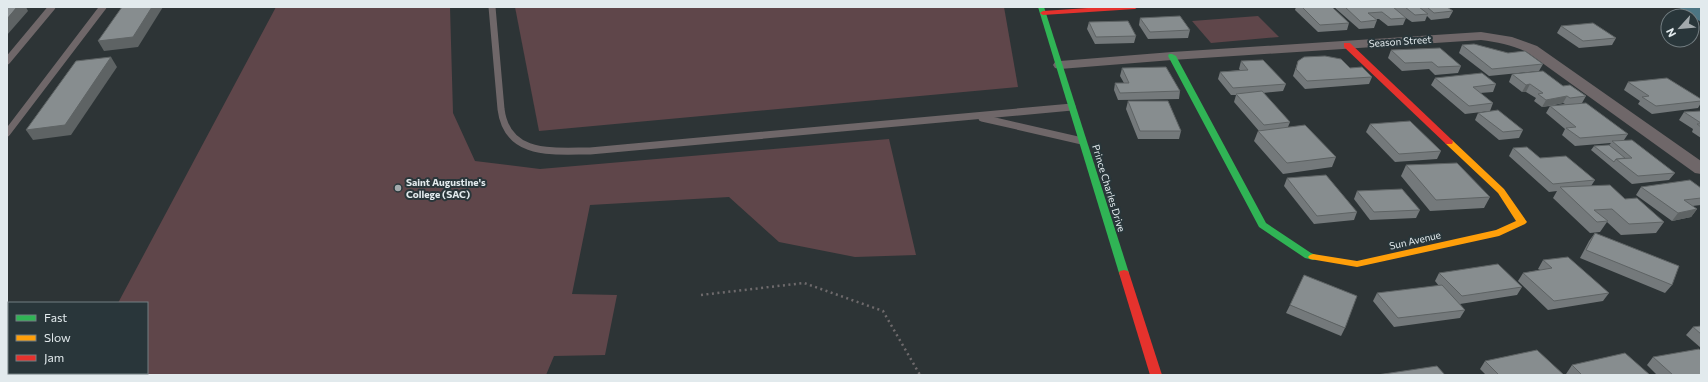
<svg xmlns="http://www.w3.org/2000/svg" width="1708" height="382" font-family="Commissioner,sans-serif">
	<style>
		.green { fill: #5f464a }
		.water { fill: #4c7583 }
		.lines { fill: none; stroke-linecap: round; stroke-linejoin: round }
		.path { stroke: #6e6a6c; stroke-width: 2.5; stroke-dasharray: 2 3.5; stroke-linecap: butt }
		.lane { stroke: #6f6769; stroke-width: 7 }
		.street { fill: #6f6769; fill-rule: evenodd }
		.fast { fill: #30b455; fill-rule: evenodd }
		.slow { fill: #ff9f0a; fill-rule: evenodd }
		.jam { fill: #e5322d; fill-rule: evenodd }
		.wall { fill: #74797b; fill-rule: evenodd }
		.shaded-wall { fill: #5e6364 }
		.building { fill: #878d8f; stroke: #5e6364 }
		.poi-dot { fill: #a3aaad; stroke: #29363a; stroke-width: 1.5 }
		.labels { text-anchor: middle; stroke-width: 4; stroke-linejoin: round; paint-order: stroke }
		.street-label { font-size: 10px; fill: #e2eaed; stroke: #29363a }
		.poi-label { font-size: 10px; font-weight: bold; fill: #e2eaed; stroke: #29363a; text-anchor: start }
	</style>
	<rect width="100%" height="100%" fill="#2d3436"/>
	<g class="green">
		<polygon points="276,7 450,7 453,113 475,161 540,169 889,139 916,255 855,257 779,242 729,197 590,205 572,294 617,295 605,355 554,356 546,375 79,375 80,373 147,373 147,303 118,303"/>
		<polygon points="515,7 1004,7 1018,87 539,131"/>
		<polygon points="1258,16 1279,37 1211,43 1192,21"/>
	</g>
	<polygon class="water" points="1678,7 1701,7 1701,22"/>
	<g class="lines">
		<polyline class="path" points="701,295 804,283 883,311 920,375"/>
		<g class="lane">
			<path d="M492,7L501,109C507,157 553,151 590,151L1072,107"/>
			<polyline points="7,61 52,7"/>
			<polyline points="982,118 1082,141"/>
			<polyline points="7,133 103,7"/>
		</g>
		<path class="street" d="M1481,32L1512,37L1537,46L1701,161V174L1695,173L1527,52C1512,45 1497,42 1481,40L1172,60L1060,69L1055,68L1053,65L1055,62L1060,61L1172,52Z"/>
		<g class="fast">
			<polygon points="1038,7 1044,7 1129,273 1128,275 1120,275 1119,273"/>
			<polygon points="1169,54 1172,54 1176,56 1266,223 1311,253 1316,255 1318,257 1316,259 1313,260 1305,258 1259,227 1168,56"/>
		</g>
		<polygon class="slow" points="1449,139 1452,140 1504,189 1527,222 1525,224 1499,236 1357,267 1310,259 1308,257 1310,255 1313,254 1357,261 1496,230 1516,221 1498,193 1446,144 1445,142 1446,140"/>
		<g class="jam">
			<polygon points="1103,7 1138,7 1135,9 1043,15 1040,13 1043,11"/>
			<polygon points="1344,43 1350,43 1452,140 1453,142 1452,144 1446,144 1344,47"/>
			<polygon points="1124,270 1128,271 1129,273 1162,375 1150,375 1119,273 1120,271"/>
		</g>
	</g>
	<g class="wall">
		<polygon points="1296,7 1332,7 1349,23 1347,30 1318,32 1295,10"/>
		<polygon points="1334,7 1447,7 1453,11 1449,18 1431,20 1427,16 1425,21 1412,22 1406,18 1403,25 1388,26 1379,19 1375,19 1377,20 1374,28 1359,29"/>
		<polygon points="1140,18 1190,30 1188,38 1148,39 1139,25"/>
		<polygon points="1089,22 1136,36 1134,43 1095,44 1087,29"/>
		<polygon points="1561,26 1616,38 1612,45 1579,48 1557,33"/>
		<polygon points="1462,45 1543,64 1539,71 1489,76 1459,53"/>
		<polygon points="1391,50 1461,66 1458,73 1435,75 1429,69 1402,71 1388,58"/>
		<polygon points="1241,61 1286,84 1283,91 1263,93 1290,122 1288,127 1336,157 1332,167 1283,174 1254,141 1258,131 1259,131 1234,102 1236,95 1231,95 1218,79 1220,72 1240,70 1239,69"/>
		<polygon points="1298,61 1350,68 1372,77 1369,84 1305,89 1293,76"/>
		<polygon points="1122,68 1180,91 1179,99 1118,100 1114,90 1115,83 1124,83 1120,76"/>
		<path d="M1512,74L1563,86L1586,96L1582,103L1628,134L1624,140L1675,173L1669,180L1632,184L1591,150L1594,146L1609,145L1611,143L1575,146L1562,135L1565,129L1546,113L1550,106L1542,107L1534,101L1536,98L1526,92H1522L1509,82ZM1563,103L1565,104L1550,106Z"/>
		<polygon points="1435,78 1496,84 1493,92 1480,93 1493,103 1490,111 1465,114 1431,85"/>
		<polygon points="1628,82 1701,99 1701,103 1698,108 1652,114 1638,104 1640,101 1624,90"/>
		<polygon points="1128,101 1181,131 1179,139 1138,139 1126,109"/>
		<polygon points="1701,111 1701,138 1692,132 1693,129 1679,120 1684,112"/>
		<polygon points="1478,113 1523,130 1519,138 1499,140 1475,120"/>
		<polygon points="1370,124 1441,151 1437,159 1395,162 1366,132"/>
		<polygon points="1513,148 1595,180 1591,186 1625,199 1664,222 1656,233 1621,235 1607,222 1600,232 1590,233 1553,198 1557,191 1549,192 1509,156"/>
		<polygon points="1406,165 1490,197 1484,208 1430,211 1401,176"/>
		<polygon points="1287,178 1357,212 1354,220 1314,224 1284,186"/>
		<polygon points="1641,187 1701,188 1701,205 1692,206 1697,209 1691,217 1672,221 1636,195"/>
		<polygon points="1357,191 1420,210 1416,218 1370,220 1354,199"/>
		<polygon points="1595,233 1672,285 1665,293 1580,258 1589,241"/>
		<polygon points="1543,260 1609,293 1603,301 1548,310 1518,281 1523,273 1540,270 1538,269"/>
		<polygon points="1439,273 1522,287 1517,295 1460,304 1465,310 1460,318 1394,327 1373,301 1377,293 1439,286 1435,281"/>
		<polygon points="1290,305 1345,328 1341,336 1286,313"/>
		<polygon points="1701,326 1701,348 1686,335 1693,327"/>
		<polygon points="1653,357 1701,375 1657,375 1647,365"/>
		<polygon points="1485,361 1564,375 1486,375 1480,369"/>
		<polygon points="1572,365 1650,375 1567,375 1566,374"/>
	</g>
	<g class="shaded-wall">
		<polygon points="17,7 26,7 28,11 7,35 7,19"/>
		<polygon points="152,7 163,7 138,47 104,51 98,41"/>
		<polygon points="111,57 117,67 71,135 33,140 26,130"/>
		<polygon points="1530,84 1526,92 1522,92 1526,85"/>
		<polygon points="1567,96 1563,103 1542,107 1546,100"/>
		<polygon points="1697,209 1691,217 1672,221 1678,213"/>
	</g>
	<g class="building">
		<polygon points="7,7 17,7 7,19"/>
		<polygon points="122,7 152,7 133,37 98,41"/>
		<polygon points="1302,7 1332,7 1349,23 1320,25"/>
		<polygon points="1345,7 1393,7 1406,18 1391,19 1382,12 1368,13 1377,20 1361,22"/>
		<polygon points="1405,7 1419,7 1428,14 1415,15"/>
		<polygon points="1427,7 1447,7 1453,11 1434,13"/>
		<polygon points="1180,16 1190,30 1150,32 1140,18"/>
		<polygon points="1128,21 1136,36 1096,37 1089,22"/>
		<polygon points="1593,23 1616,38 1583,41 1561,26"/>
		<polygon points="1474,44 1508,53 1525,51 1543,64 1492,69 1462,45"/>
		<polygon points="1440,48 1461,66 1438,67 1432,62 1405,63 1391,50"/>
		<polygon points="1325,56 1341,59 1350,68 1362,67 1372,77 1307,81 1296,69 1298,61 1304,57"/>
		<polygon points="111,57 65,125 26,130 76,61"/>
		<polygon points="1263,60 1286,84 1233,88 1220,72 1248,70 1241,61"/>
		<polygon points="1166,67 1180,91 1120,93 1115,83 1129,83 1122,68"/>
		<polygon points="1543,71 1563,86 1570,85 1586,96 1570,98 1567,96 1546,100 1538,94 1543,93 1530,84 1526,85 1512,74"/>
		<polygon points="1482,73 1496,84 1473,87 1493,103 1469,106 1435,78"/>
		<polygon points="1667,78 1701,99 1701,101 1656,106 1642,97 1649,96 1628,82"/>
		<polygon points="1262,91 1290,122 1264,125 1236,94"/>
		<polygon points="1128,101 1168,101 1181,131 1140,131"/>
		<polygon points="1586,103 1628,134 1580,138 1566,128 1576,127 1550,106"/>
		<polygon points="1498,110 1523,130 1503,132 1478,113"/>
		<polygon points="1701,111 1701,123 1684,112"/>
		<polygon points="1410,121 1441,151 1399,154 1370,124"/>
		<polygon points="1697,124 1701,124 1701,127"/>
		<polygon points="1305,125 1336,157 1287,163 1258,131"/>
		<polygon points="1632,140 1675,173 1638,176 1616,159 1632,158 1612,141"/>
		<polygon points="1609,145 1625,158 1616,159 1614,162 1594,146"/>
		<polygon points="1527,147 1540,158 1566,156 1595,180 1553,184 1513,148"/>
		<polygon points="1457,163 1490,197 1436,200 1406,165"/>
		<polygon points="1326,175 1357,212 1317,216 1287,178"/>
		<polygon points="1690,180 1701,188 1701,198 1684,200 1697,209 1678,213 1641,187"/>
		<polygon points="1610,185 1625,199 1637,198 1664,222 1629,224 1612,209 1594,210 1608,221 1597,222 1560,187"/>
		<polygon points="1402,189 1420,210 1374,212 1357,191"/>
		<polygon points="1595,233 1679,266 1672,285 1586,250"/>
		<polygon points="1568,257 1609,293 1554,301 1523,273 1552,268 1543,260"/>
		<polygon points="1498,264 1522,287 1462,296 1439,273"/>
		<polygon points="1304,275 1357,296 1345,328 1290,305"/>
		<polygon points="1442,285 1465,310 1398,318 1377,293"/>
		<polygon points="1701,326 1701,334 1693,327"/>
		<polygon points="1699,349 1701,351 1701,375 1673,375 1653,357"/>
		<polygon points="1537,350 1564,375 1499,375 1485,361"/>
		<polygon points="1625,353 1650,375 1582,375 1572,365"/>
		<polygon points="1437,366 1445,375 1377,375"/>
	</g>
	<circle class="poi-dot" cx="398" cy="188" r="4"/>
	<g class="labels">
		<g class="street-label">
			<text transform="translate(1400 41) rotate(-4)" y="4">Season Street</text>
			<text transform="translate(1109 188) rotate(73)" y="4">Prince Charles Drive</text>
			<text transform="translate(1415 240) rotate(-13)" y="4">Sun Avenue</text>
		</g>
		<g class="poi-label">
			<text x="406" y="186">Saint Augustine's<tspan x="406" dy="12">College (SAC)</tspan></text>
		</g>
	</g>
	<rect width="1708" height="382" fill="none" stroke="#e2eaed" stroke-width="16"/>
	<rect x="8" y="302" width="140" height="72" fill="#29363a" stroke="#737e82"/>
	<rect x="16" y="315" width="20" height="6" fill="#30b455" stroke="#737e82"/>
	<text x="44" y="322" font-size="12" fill="#e2eaed">Fast</text>
	<rect x="16" y="335" width="20" height="6" fill="#ff9f0a" stroke="#737e82"/>
	<text x="44" y="342" font-size="12" fill="#e2eaed">Slow</text>
	<rect x="16" y="355" width="20" height="6" fill="#e5322d" stroke="#737e82"/>
	<text x="44" y="362" font-size="12" fill="#e2eaed">Jam</text>
	<g transform="translate(1680 28) rotate(243)"><circle r="19" fill="#29363a" stroke="#737e82"/>
	<path d="M0-3L7 15L0 10L-7 15Z" fill="#a3aaad"/>
	<text y="-6" font-size="11" font-weight="bold" text-anchor="middle" fill="#e2eaed">N</text>
	</g>
</svg>
